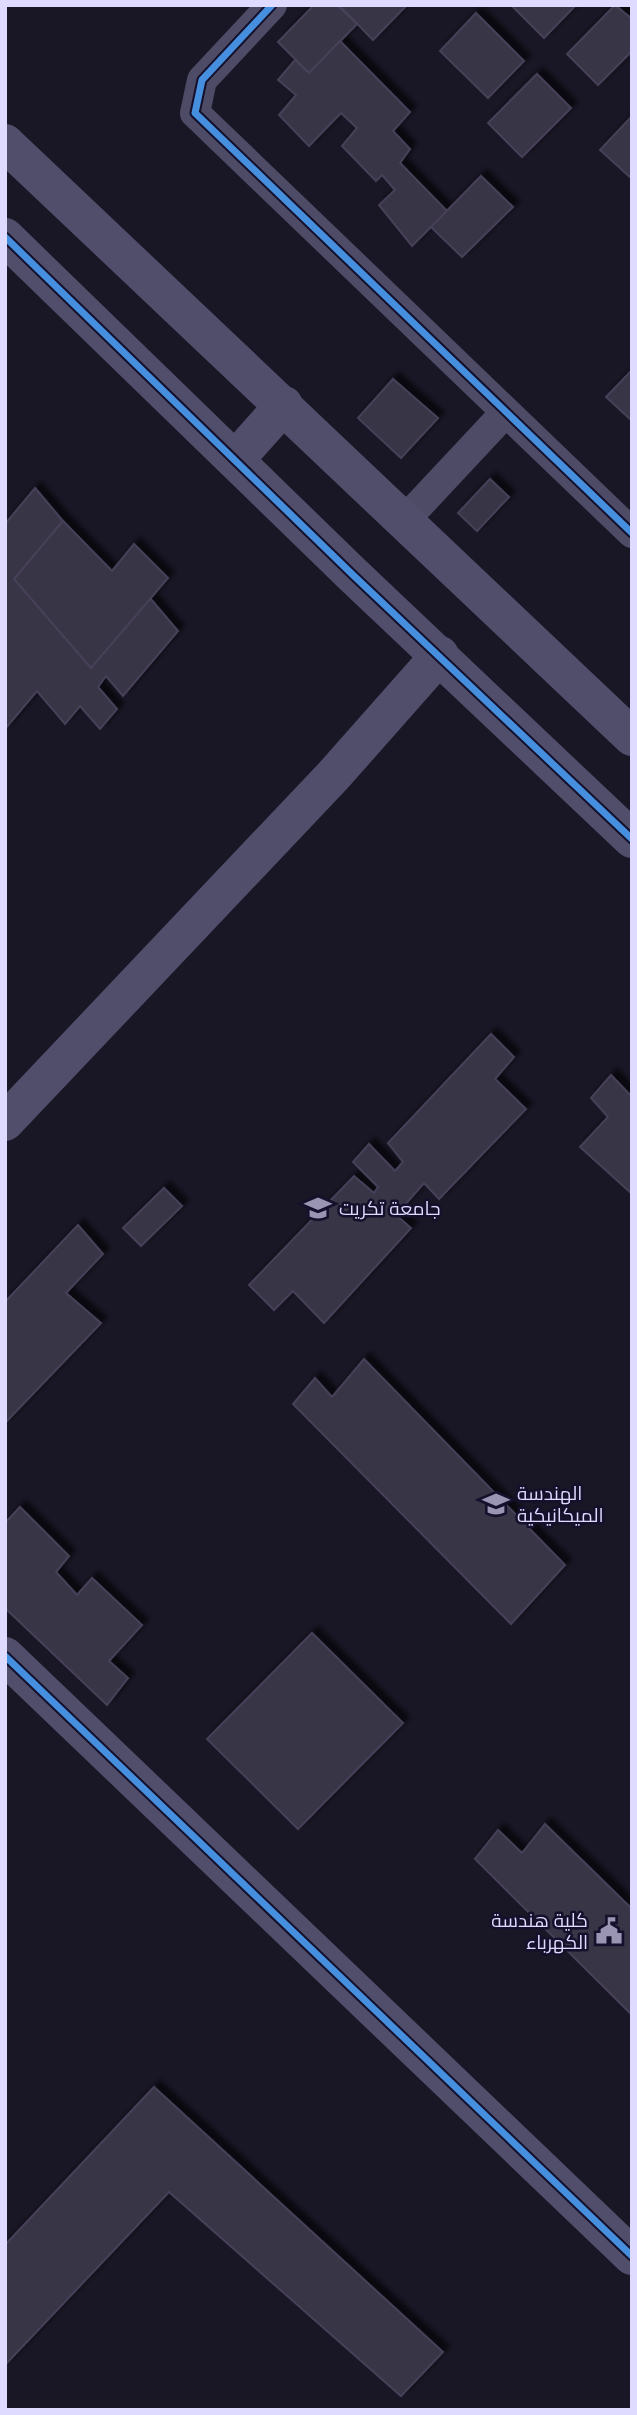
<svg xmlns="http://www.w3.org/2000/svg" width="637" height="2415" font-family="Raleway,Cairo,sans-serif">
	<style>
		.building { fill: #383446; stroke: #464158; stroke-width: 2; filter: url(#shadow) }
		.lines { fill: none; stroke-linecap: round; stroke-linejoin: round }
		.street { stroke: #4d4b66; stroke-width: 30 }
		.secondary { stroke: #504e6b; stroke-width: 38 }
		.cycleway-casing { stroke: #15102b; stroke-width: 11 }
		.cycleway { stroke: #468fdf; stroke-width: 7 }
		.labels { text-anchor: middle; stroke-width: 5; stroke-linejoin: round; paint-order: stroke }
		.poi-label { font-size: 19px; fill: #dfdaff; stroke: #15102b; text-anchor: start }
	</style>
	<defs>
		<filter id="shadow"><feDropShadow dx="6" dy="-6" stdDeviation="2" flood-color="#0009"/></filter>
	</defs>
	<rect width="100%" height="100%" fill="#191625"/>
	<g class="building">
		<polygon points="314,5 337,5 357,24 309,73 278,42"/>
		<polygon points="339,5 407,5 373,40"/>
		<polygon points="511,5 576,5 544,38"/>
		<polygon points="615,5 632,19 632,51 598,85 567,54"/>
		<polygon points="476,13 524,61 488,98 440,51"/>
		<polygon points="340,41 410,112 393,131 410,149 400,163 447,211 412,246 379,205 395,190 382,175 376,181 342,146 357,128 341,113 309,146 279,115 296,95 278,80 295,60 309,73"/>
		<polygon points="537,74 571,108 522,157 488,123"/>
		<polygon points="632,116 632,179 600,150"/>
		<polygon points="481,176 513,207 462,257 431,227"/>
		<polygon points="632,370 632,421 606,397"/>
		<polygon points="393,379 438,418 401,458 358,418"/>
		<polygon points="490,479 509,497 477,531 458,513"/>
		<polygon points="35,488 63,521 14,579 91,668 150,598 178,631 123,696 106,676 98,687 117,709 100,729 80,706 65,724 37,691 5,729 5,524"/>
		<polygon points="63,521 112,571 134,544 168,578 91,668 14,579"/>
		<polygon points="491,1034 514,1057 495,1079 526,1109 439,1199 424,1183 396,1215 411,1228 324,1323 293,1291 274,1310 249,1285 354,1176 374,1193 378,1187 353,1162 369,1144 395,1171 403,1162 388,1143"/>
		<polygon points="611,1075 632,1097 632,1194 580,1147 608,1117 591,1098"/>
		<polygon points="164,1188 182,1206 141,1246 123,1228"/>
		<polygon points="78,1225 103,1254 66,1293 101,1323 5,1423 5,1302"/>
		<polygon points="364,1359 565,1565 511,1624 293,1404 315,1378 332,1397"/>
		<polygon points="20,1507 69,1556 56,1572 77,1595 92,1578 142,1625 109,1661 128,1678 107,1705 5,1608 5,1523"/>
		<polygon points="312,1633 403,1723 298,1829 207,1739"/>
		<polygon points="545,1824 632,1909 632,2015 475,1859 498,1830 522,1853"/>
		<polygon points="154,2087 443,2352 401,2396 169,2192 5,2365 5,2245"/>
	</g>
	<g class="lines">
		<g class="street">
			<polyline points="272,5 202,80 195,113 632,533"/>
			<polyline points="403,522 505,413"/>
		</g>
		<g class="secondary">
			<polyline points="5,143 632,737"/>
			<polyline points="5,237 353,575 632,839"/>
			<polyline points="235,460 284,405"/>
			<polyline points="5,1122 333,776 440,655"/>
			<polyline points="5,1656 632,2256"/>
		</g>
		<g class="cycleway-casing">
			<g id="cycleway">
				<polyline points="272,5 202,80 195,113 632,533"/>
				<polyline points="5,237 353,575 632,839"/>
				<polyline points="5,1656 632,2256"/>
			</g>
		</g>
		<use href="#cycleway" class="cycleway"/>
	</g>
	<defs>
		<g id="university-bare" transform="scale(2.1)"><path d="M0-5L7-2L0 1L-7-2ZM-4 1L0 2.5L4 1V4Q0 6-4 4Z" fill="#9a95b3" stroke="#15102b" stroke-width="2.5" paint-order="stroke"/></g>
		<g id="civic-bare" transform="scale(2.1)"><path d="M-.6-6.5H3V-4.5H.6V-3L4-1V1h2V6H-6V1h2V-1L-.6-3ZM-1.2 2.5V6h2.4V2.5Z" fill="#9a95b3" stroke="#15102b" stroke-width="2.5" paint-order="stroke"/></g>
	</defs>
	<g fill-rule="evenodd">
		<use href="#university-bare" x="318" y="1208"/>
		<use href="#university-bare" x="496" y="1504"/>
		<use href="#civic-bare" x="609" y="1931"/>
	</g>
	<g class="labels">
		<g class="poi-label">
			<text x="339" y="1215">جامعة تكريت</text>
			<text x="517" y="1500">الهندسة<tspan x="517" dy="22">الميكانيكية</tspan></text>
			<text x="588" y="1927" text-anchor="end">كلية هندسة<tspan x="588" dy="22">الكهرباء</tspan></text>
		</g>
	</g>
	<rect width="637" height="2415" fill="none" stroke="#dfdaff" stroke-width="14"/>
</svg>
